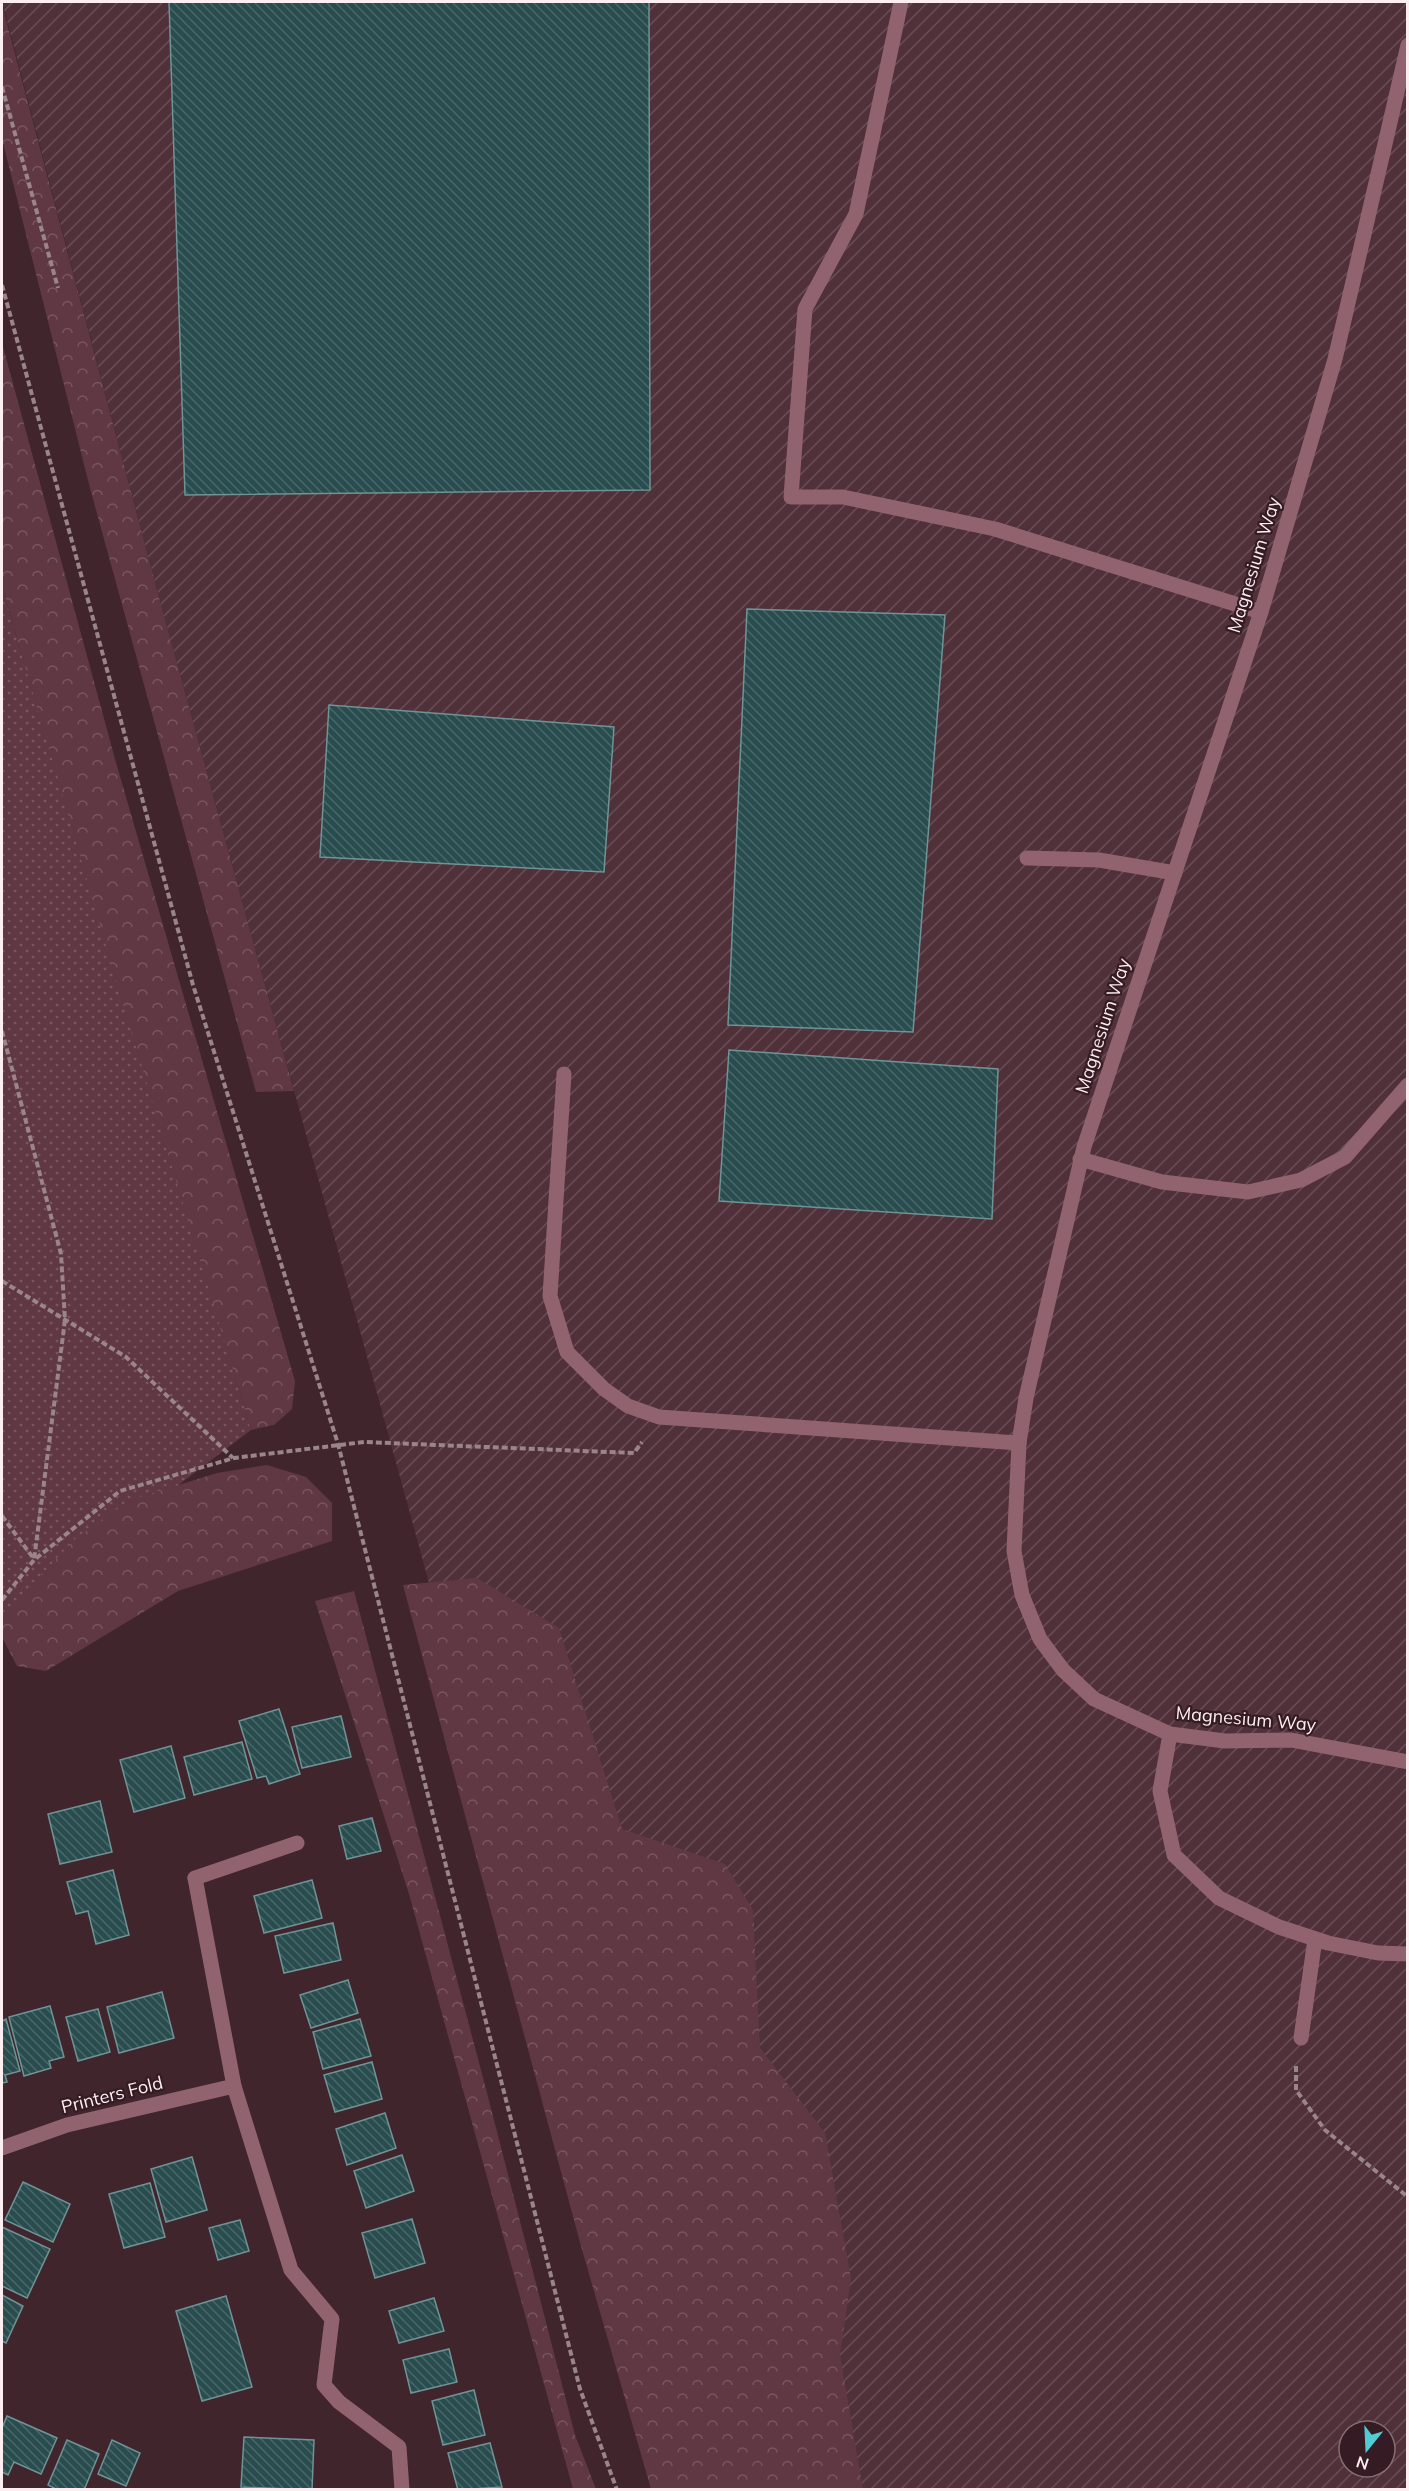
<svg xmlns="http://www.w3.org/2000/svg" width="1409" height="2491" font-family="Mulish,sans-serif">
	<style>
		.industrial { fill: url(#industrial-furrows); fill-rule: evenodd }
		.grass { fill: url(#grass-dots) }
		.forest { fill: url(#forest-crowns) }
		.building { fill: url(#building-back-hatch); stroke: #6f9496; stroke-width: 1.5 }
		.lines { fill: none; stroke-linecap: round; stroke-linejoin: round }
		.path { stroke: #9a858a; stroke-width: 4; stroke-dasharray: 6 3; stroke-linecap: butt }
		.service { stroke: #91636f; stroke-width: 15 }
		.minor { stroke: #91636f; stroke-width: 15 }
		.labels { text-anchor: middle; stroke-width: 4.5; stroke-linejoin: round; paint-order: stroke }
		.street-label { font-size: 18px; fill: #fdeef1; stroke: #351b23 }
	</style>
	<defs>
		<pattern id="industrial-furrows" width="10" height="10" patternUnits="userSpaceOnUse" patternTransform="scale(1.5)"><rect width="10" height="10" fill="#503039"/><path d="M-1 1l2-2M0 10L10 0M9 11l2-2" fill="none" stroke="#6a4e56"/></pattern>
		<pattern id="grass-dots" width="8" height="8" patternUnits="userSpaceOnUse" patternTransform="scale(1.5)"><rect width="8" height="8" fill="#603843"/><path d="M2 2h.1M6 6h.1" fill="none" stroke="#78555f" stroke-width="1.8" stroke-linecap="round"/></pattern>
		<pattern id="forest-crowns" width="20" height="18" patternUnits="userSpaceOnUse" patternTransform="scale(1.5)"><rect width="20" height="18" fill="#603843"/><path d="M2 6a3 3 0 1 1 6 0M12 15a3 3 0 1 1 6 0" fill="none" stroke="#78555f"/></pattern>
		<pattern id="building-back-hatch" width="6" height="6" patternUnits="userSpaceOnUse" patternTransform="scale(1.5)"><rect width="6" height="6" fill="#294d4e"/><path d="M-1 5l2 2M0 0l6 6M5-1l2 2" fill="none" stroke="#496768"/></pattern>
	</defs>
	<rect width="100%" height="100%" fill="#40252c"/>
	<path class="industrial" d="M2,2H1407V2489H694L484,1784L157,590ZM1349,2431H1385V2467H1349Z"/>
	<polygon class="grass" points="2,587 251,1430 2,1619"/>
	<g class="forest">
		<polygon points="2,5 157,590 294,1091 256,1092 90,488 2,139"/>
		<polygon points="2,343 115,759 295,1381 292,1409 274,1425 251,1430 115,977 2,586"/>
		<polygon points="267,1465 306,1477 332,1503 332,1541 178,1591 46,1671 17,1666 2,1637 2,1616 76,1538 130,1500 217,1473"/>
		<polygon points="477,1578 559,1628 622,1829 725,1864 753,1910 760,2048 825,2133 851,2278 840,2355 863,2489 651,2489 581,2246 403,1585"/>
		<polygon points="354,1591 486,2089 575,2435 596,2489 573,2489 409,1894 315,1601"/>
	</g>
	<g class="building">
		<polygon points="169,2 649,2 650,490 185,495"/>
		<polygon points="747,609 945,615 913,1032 728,1025"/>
		<polygon points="329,705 614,727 604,872 320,857"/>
		<polygon points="729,1050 998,1069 992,1219 719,1201"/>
		<polygon points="279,1709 300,1774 269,1784 266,1776 257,1778 239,1721"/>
		<polygon points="341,1716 351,1757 302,1768 292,1727"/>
		<polygon points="242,1742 252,1779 194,1795 184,1757"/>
		<polygon points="171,1746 185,1798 134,1812 120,1760"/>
		<polygon points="100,1801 112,1852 60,1864 48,1814"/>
		<polygon points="372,1818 381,1851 347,1859 339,1826"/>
		<polygon points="113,1870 129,1935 96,1944 88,1911 76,1914 67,1882"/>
		<polygon points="312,1880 322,1918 264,1933 254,1896"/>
		<polygon points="333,1923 341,1960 284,1973 275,1936"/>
		<polygon points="348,1980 358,2013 311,2028 300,1995"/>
		<polygon points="162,1992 174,2038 119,2053 107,2007"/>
		<polygon points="50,2006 64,2057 49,2061 51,2068 24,2076 9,2017"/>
		<polygon points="98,2009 110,2052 78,2061 66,2017"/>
		<polygon points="6,2019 20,2071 5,2075 7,2082 2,2083 2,2021"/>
		<polygon points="360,2019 371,2056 323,2069 313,2032"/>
		<polygon points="372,2062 382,2099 335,2112 324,2075"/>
		<polygon points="385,2113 396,2148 347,2165 336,2129"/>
		<polygon points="402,2155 414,2191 366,2208 354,2171"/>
		<polygon points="192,2157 207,2210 166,2222 151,2169"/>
		<polygon points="23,2182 70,2204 53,2242 5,2220"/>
		<polygon points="150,2183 165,2237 124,2248 109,2194"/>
		<polygon points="412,2219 425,2263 375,2278 362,2233"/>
		<polygon points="240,2220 249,2251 218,2260 209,2228"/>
		<polygon points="2,2227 50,2249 27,2298 2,2286"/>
		<polygon points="2,2295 23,2306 6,2343 2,2341"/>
		<polygon points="226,2296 252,2387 202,2401 176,2311"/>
		<polygon points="434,2298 444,2331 399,2343 389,2311"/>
		<polygon points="449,2349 457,2382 411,2393 403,2360"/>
		<polygon points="474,2390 485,2435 443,2445 432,2401"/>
		<polygon points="7,2416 57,2438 41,2474 14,2462 8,2475 2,2472 2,2428"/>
		<polygon points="244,2437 314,2440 312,2490 241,2487"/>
		<polygon points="67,2440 99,2454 84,2490 58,2490 48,2485"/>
		<polygon points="112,2440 140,2453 126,2486 98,2474"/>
		<polygon points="490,2443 502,2487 458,2490 448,2453"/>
	</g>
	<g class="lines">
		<g class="path">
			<polyline points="2,87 58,288"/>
			<polyline points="2,285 193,985 338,1444 580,2389 617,2490"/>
			<polyline points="2,1031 61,1254 65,1320 34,1560"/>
			<polyline points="2,1281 126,1357 233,1458"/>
			<polyline points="2,1516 34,1559"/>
			<polyline points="2,1600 34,1560 120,1491 234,1458 364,1442 634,1453 642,1442"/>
			<polyline points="1296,2066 1296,2090 1325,2130 1408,2197"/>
		</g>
		<g class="service">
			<polyline points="901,2 856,214 805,309 791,497 843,497 995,529 1261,612"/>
			<polyline points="1027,858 1099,860 1175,873"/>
			<polyline points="564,1074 550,1296 567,1352 604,1389 628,1406 659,1417 1019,1443"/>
			<polyline points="1080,1159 1162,1182 1248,1192 1301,1180 1345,1157 1408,1085"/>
			<polyline points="1170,1734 1160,1791 1174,1855 1219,1898 1279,1927 1328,1943 1378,1953 1408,1954"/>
			<polyline points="195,1878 297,1843"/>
			<polyline points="1301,2038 1315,1939"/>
		</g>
		<g class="minor">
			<polyline points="1408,45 1335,359 1261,612 1084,1147 1026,1398 1019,1443 1014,1551 1022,1595 1040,1639 1063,1670 1094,1699 1170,1734 1225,1741 1291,1740 1408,1762"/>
			<polyline points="195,1878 234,2086 291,2270 332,2319 324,2385 339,2402 399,2447 402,2490"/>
			<polyline points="2,2148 67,2125 234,2086"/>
		</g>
	</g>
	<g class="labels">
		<g class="street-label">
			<text transform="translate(1254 565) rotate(-73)" y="6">Magnesium Way</text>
			<text transform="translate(1103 1026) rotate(-72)" y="6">Magnesium Way</text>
			<text transform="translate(1246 1719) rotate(5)" y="6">Magnesium Way</text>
			<text transform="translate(112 2095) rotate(-14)" y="6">Printers Fold</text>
		</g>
	</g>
	<rect width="1409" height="2491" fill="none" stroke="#fdeef1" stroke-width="6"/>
	<g transform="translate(1367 2449) rotate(198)"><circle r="28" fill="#351b23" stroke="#856f75" stroke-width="1.5"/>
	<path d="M0-4.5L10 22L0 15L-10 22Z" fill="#51ccd2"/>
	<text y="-9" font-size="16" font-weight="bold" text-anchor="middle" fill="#fdeef1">N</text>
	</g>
</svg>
